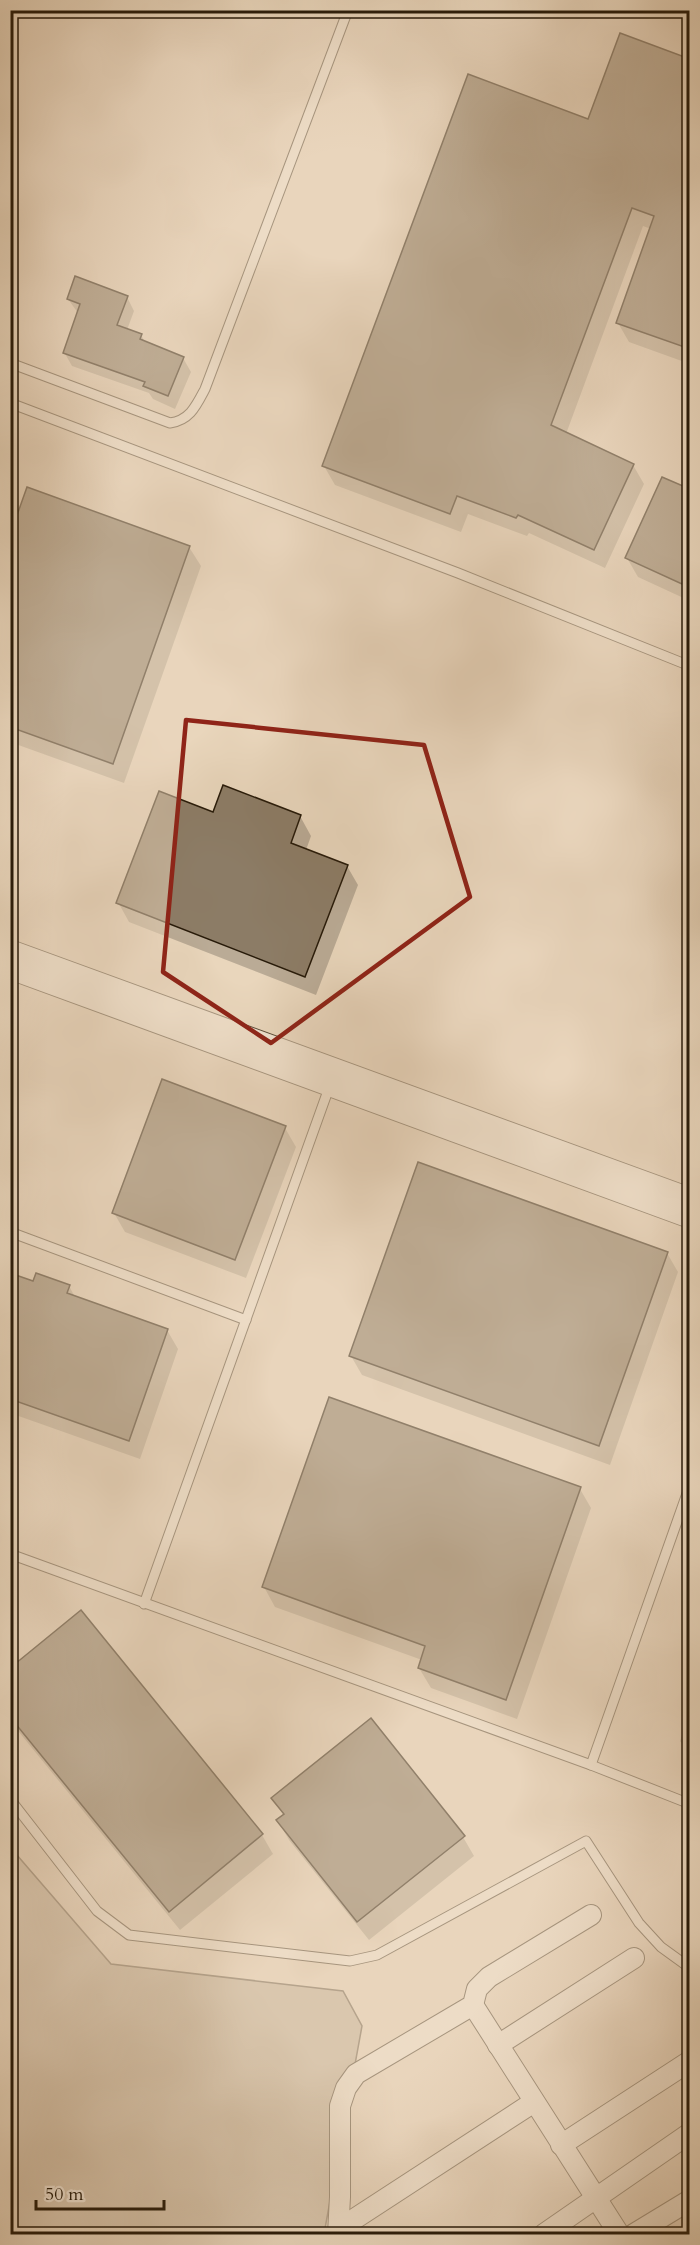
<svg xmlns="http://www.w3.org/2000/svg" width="700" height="2245" font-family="Cardo,serif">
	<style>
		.green { fill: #c8b69e; stroke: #786854; stroke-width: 1.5 }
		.shadow { fill: #0003 }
		.building { fill: #8c7c66; stroke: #271a09; stroke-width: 1.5 }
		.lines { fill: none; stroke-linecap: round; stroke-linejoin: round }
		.service-casing { stroke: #584936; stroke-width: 11 }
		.minor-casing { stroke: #584936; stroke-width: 22 }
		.service { stroke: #f1e4d3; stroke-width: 9 }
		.minor { stroke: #f1e4d3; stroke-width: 20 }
		.marked { fill: none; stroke: #8f2418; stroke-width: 4.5; stroke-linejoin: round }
	</style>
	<rect width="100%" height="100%" fill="#e9d6bc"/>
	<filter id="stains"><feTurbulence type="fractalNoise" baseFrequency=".00333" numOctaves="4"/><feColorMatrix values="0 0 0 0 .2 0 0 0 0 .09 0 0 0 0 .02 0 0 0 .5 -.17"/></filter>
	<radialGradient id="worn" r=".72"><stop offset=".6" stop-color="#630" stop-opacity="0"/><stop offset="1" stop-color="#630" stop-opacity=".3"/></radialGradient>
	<polygon class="green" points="10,1847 111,1964 343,1991 362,2026 324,2234 11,2234"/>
	<g class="shadow">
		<polygon points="690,65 690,364 629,342 618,323 651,229 643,226 566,434 633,465 644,484 605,568 529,533 527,536 468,514 461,532 335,485 324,466 589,121"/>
		<polygon points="127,297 134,311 127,330 141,335 145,342 183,358 191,372 175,409 153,399 149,393 72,366 64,352 78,313 68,299"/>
		<polygon points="690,491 690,601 638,577 627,558"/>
		<polygon points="10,540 189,547 201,566 124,783 10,742"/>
		<polygon points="214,814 300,816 311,836 306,850 347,866 358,885 316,995 129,922 118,902"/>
		<polygon points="690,896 690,934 681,919"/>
		<polygon points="285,1128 296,1147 246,1278 125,1232 114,1213"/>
		<polygon points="667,1253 678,1272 610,1465 362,1375 351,1356"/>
		<polygon points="10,1274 34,1283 69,1286 75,1297 167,1330 178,1349 140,1459 10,1413"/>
		<polygon points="580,1489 591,1508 517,1719 431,1688 419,1668 422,1660 275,1607 264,1587"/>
		<polygon points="81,1612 262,1835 273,1854 180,1930 10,1721 10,1670"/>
		<polygon points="689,1715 690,1716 690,1755 680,1741"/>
		<polygon points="273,1798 463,1837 474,1856 369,1940 289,1840 278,1821 284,1816"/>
	</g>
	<g class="building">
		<polygon points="620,33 690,59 690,349 616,323 654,216 632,208 551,425 634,464 594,550 518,515 516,518 457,496 450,514 322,466 468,74 588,119"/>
		<polygon points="75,276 128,296 117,325 142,334 140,339 184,357 168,396 143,386 145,382 63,353 80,304 67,299"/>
		<polygon points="662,477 690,489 690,568 682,584 625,558"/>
		<polygon points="27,487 190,546 113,764 10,727 10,535"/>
		<polygon points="223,785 301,815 291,843 348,865 305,977 116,903 159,791 213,812"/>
		<polygon points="162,1079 286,1126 235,1260 112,1213"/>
		<polygon points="418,1162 668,1252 599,1446 349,1356"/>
		<polygon points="10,1273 33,1281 36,1273 70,1285 67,1293 168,1329 129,1441 10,1399"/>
		<polygon points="329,1397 581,1487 506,1700 418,1668 425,1646 262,1587"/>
		<polygon points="81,1610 263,1834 169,1912 10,1717 10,1668"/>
		<polygon points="371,1718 465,1836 357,1922 276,1820 284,1814 271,1798"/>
	</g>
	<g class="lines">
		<g class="service-casing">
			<g id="service">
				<polyline points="686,10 690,12"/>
				<path d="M10,363L170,423C190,420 196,406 205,389L348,10"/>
				<polyline points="10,403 458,573 690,666"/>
				<polyline points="10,1232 246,1320"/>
				<polyline points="10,1554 591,1765 690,1804"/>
				<polyline points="144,1604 330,1085"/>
				<polyline points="591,1765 690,1485"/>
				<polyline points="10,1799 97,1911 129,1935 350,1961 377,1955 586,1841 639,1923 661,1947 690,1968"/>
			</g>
		</g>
		<g class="minor-casing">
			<g id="minor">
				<polyline points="10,950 690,1198"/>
				<polyline points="10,969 690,1218"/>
				<polyline points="473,2005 619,2234"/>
				<polyline points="498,2045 634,1958"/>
				<polyline points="561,2145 690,2061"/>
				<polyline points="339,2229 534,2102"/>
				<polyline points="338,2234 340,2197 340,2106 346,2088 356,2074 473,2005 477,1989 489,1977 591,1915"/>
				<polyline points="544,2234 690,2133"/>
				<polyline points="634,2234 690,2200"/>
			</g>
		</g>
		<use href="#service" class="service"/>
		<use href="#minor" class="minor"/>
	</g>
	<path d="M0 0H700V2245H0ZM186,720L424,745L470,897L271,1043L163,972Z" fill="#e9d6bc" fill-opacity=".55" fill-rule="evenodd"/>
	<path class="marked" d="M186,720L424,745L470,897L271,1043L163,972Z"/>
	<rect width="700" height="2245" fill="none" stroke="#e9d6bc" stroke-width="36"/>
	<rect x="12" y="12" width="676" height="2221" fill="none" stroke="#271a09" stroke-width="3"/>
	<rect x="18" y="18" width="664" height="2209" fill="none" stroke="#271a09" stroke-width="1.5"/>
	<path d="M36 2200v9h128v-9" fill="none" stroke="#271a09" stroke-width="3"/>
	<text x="45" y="2200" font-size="18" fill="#271a09" stroke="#f1e4d3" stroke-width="4.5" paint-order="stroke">50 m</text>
	<rect width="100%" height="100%" filter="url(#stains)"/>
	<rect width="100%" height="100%" fill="url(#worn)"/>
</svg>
